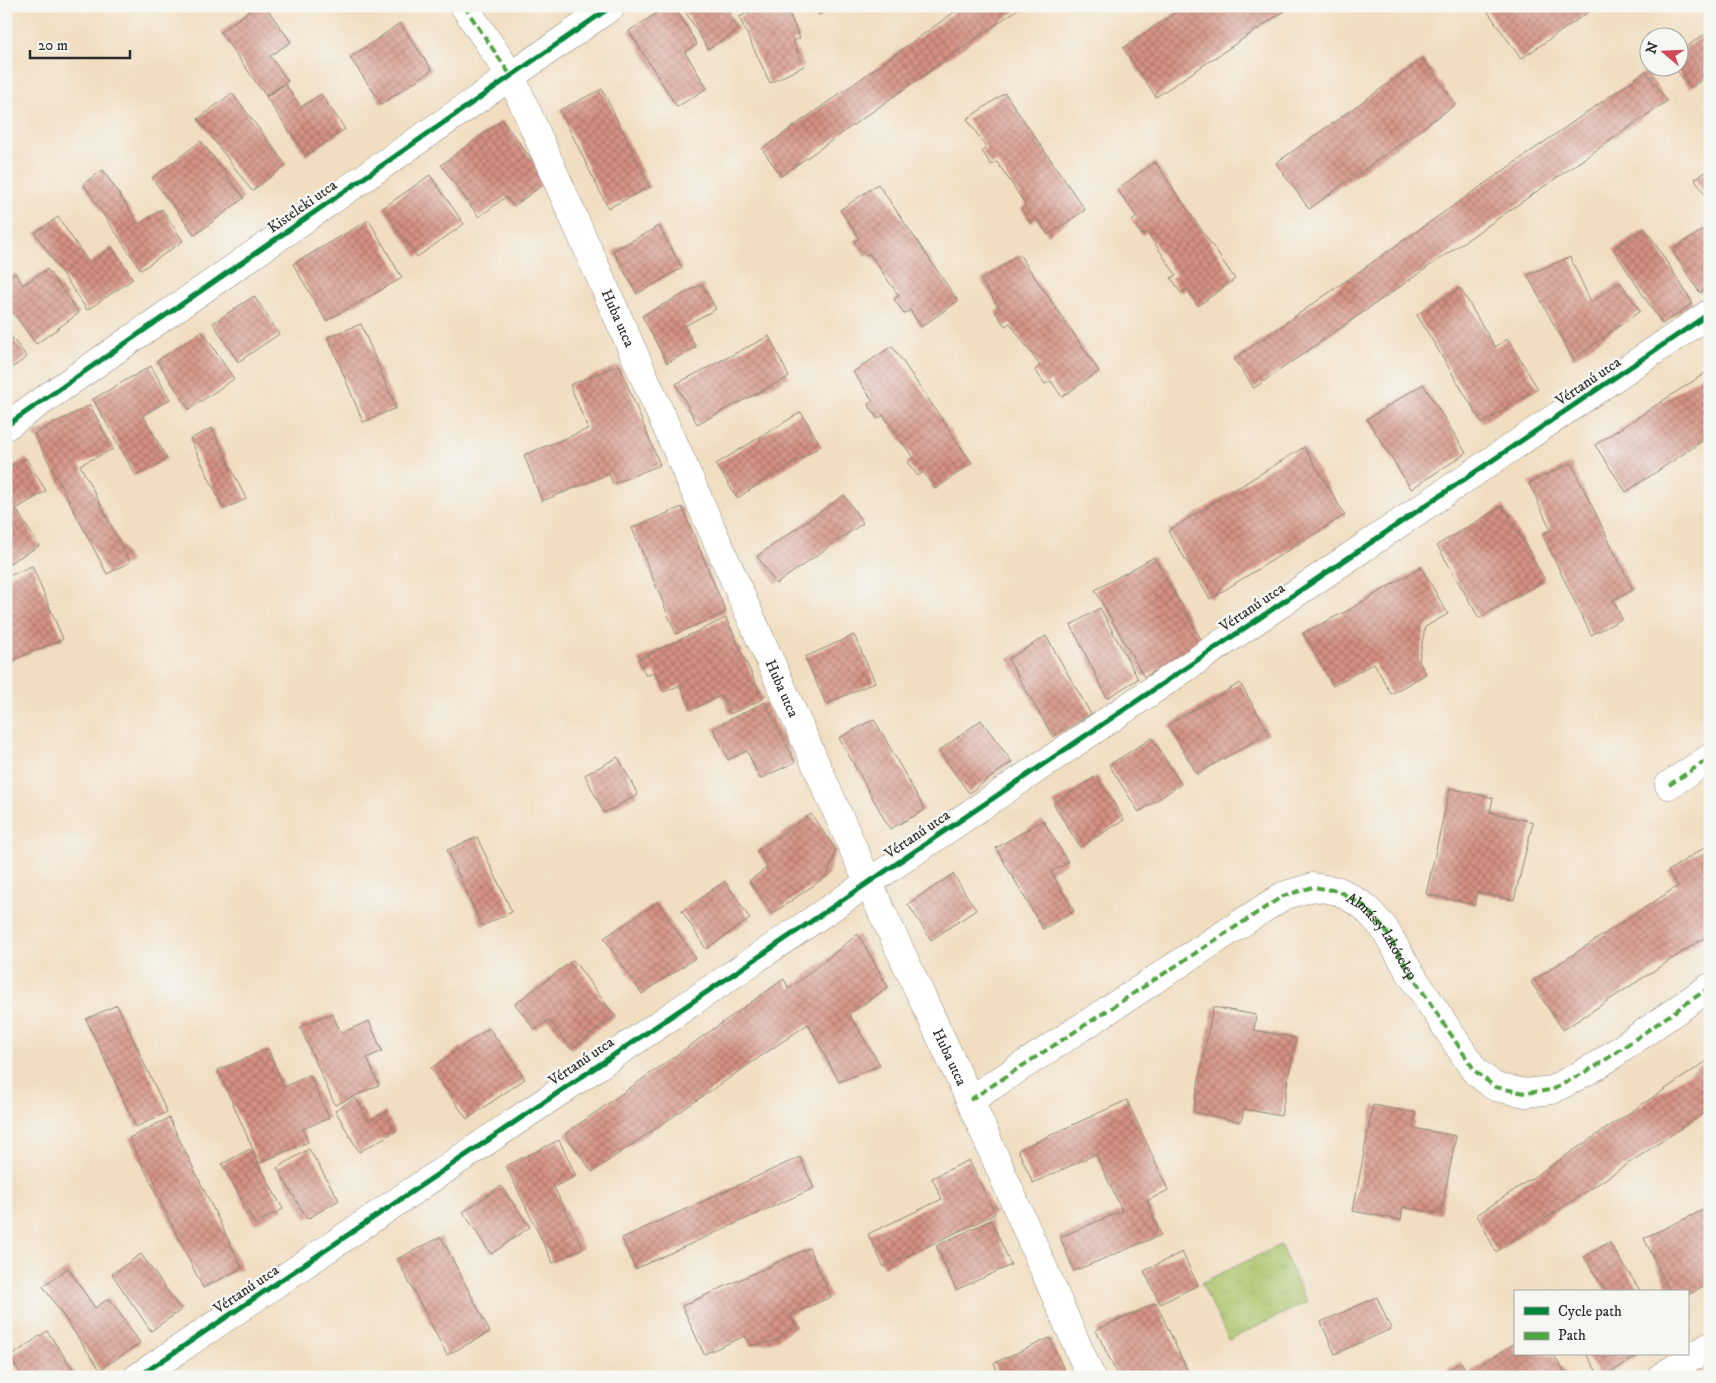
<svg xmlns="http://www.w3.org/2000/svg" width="1716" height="1383" font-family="'IM FELL DW Pica',serif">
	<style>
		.park { fill: url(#park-tufts); stroke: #6a784b }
		.building { fill: url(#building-cross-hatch) }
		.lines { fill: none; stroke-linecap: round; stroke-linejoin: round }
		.minor-casing { stroke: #8e8475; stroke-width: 29 }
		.minor { stroke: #fff; stroke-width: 28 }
		.quiet { stroke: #51a443; stroke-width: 4; stroke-dasharray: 8 4; stroke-linecap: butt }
		.cycleway-casing { stroke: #f6f6f2; stroke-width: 8 }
		.cycleway { stroke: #00873e; stroke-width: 5 }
		.labels { text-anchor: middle; stroke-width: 5; stroke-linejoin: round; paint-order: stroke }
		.street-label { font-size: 15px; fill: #2b2b2b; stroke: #f6f6f2 }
	</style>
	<defs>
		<pattern id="park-tufts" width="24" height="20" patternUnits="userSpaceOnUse" patternTransform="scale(1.25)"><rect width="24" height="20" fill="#aac56b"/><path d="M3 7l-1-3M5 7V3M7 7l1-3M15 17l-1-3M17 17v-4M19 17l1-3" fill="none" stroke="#92a95d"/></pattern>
		<pattern id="building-cross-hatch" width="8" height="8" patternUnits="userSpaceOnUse" patternTransform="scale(1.25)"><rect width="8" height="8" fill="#d59183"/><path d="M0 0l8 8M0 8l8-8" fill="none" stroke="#ad776b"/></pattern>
	</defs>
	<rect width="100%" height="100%" fill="#f6f6f2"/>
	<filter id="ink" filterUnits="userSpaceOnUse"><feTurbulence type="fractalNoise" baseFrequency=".02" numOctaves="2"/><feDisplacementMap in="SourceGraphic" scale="10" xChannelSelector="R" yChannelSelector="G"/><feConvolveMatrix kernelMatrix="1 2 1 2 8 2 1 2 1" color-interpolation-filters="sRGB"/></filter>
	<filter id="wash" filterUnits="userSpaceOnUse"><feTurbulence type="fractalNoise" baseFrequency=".0096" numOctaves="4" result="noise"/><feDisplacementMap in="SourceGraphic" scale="20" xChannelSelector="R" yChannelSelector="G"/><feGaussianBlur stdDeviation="1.12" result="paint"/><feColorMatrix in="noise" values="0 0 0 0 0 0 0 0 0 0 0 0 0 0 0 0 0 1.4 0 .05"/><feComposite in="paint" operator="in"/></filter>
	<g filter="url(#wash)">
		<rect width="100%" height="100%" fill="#f1ddbf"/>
		<polygon class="park" points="1280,1245 1307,1302 1229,1340 1201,1283"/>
		<g id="blocks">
			<g class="building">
				<polygon points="256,6 265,6 291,42 270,56 288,81 266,96 220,32"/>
				<polygon points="668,6 674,6 697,44 685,52 707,88 677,107 629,31"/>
				<polygon points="682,6 725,6 739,30 708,49"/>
				<polygon points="747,6 786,6 800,38 793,41 804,66 770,83 739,17 750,12"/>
				<polygon points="815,6 838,6 819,15"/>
				<polygon points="963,6 1022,6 781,176 762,149"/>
				<polygon points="1185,6 1292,6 1156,97 1123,48"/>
				<polygon points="1496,6 1597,6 1521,59 1488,12"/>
				<polygon points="400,23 432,70 382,104 350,58"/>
				<polygon points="1710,31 1710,74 1690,88 1675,68 1678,68 1678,52"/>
				<polygon points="1423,59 1456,104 1309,209 1276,163"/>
				<polygon points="1646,71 1667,101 1254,388 1234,359"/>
				<polygon points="285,84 301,107 321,94 345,129 306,156 266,97"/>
				<polygon points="602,89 650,187 608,208 560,110"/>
				<polygon points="232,93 286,165 252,191 198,119"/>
				<polygon points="1005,93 1085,210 1048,235 1037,219 1031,223 1021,209 1026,205 997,162 991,165 982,151 986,147 967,119"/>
				<polygon points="502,120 548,181 514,206 506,197 479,217 441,165"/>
				<polygon points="201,141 244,198 195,235 152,178"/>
				<polygon points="1155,162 1235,279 1198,306 1187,289 1181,293 1171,278 1176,275 1147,232 1142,235 1132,221 1137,217 1117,189"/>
				<polygon points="1710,169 1710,202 1695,179"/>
				<polygon points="103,170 139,224 162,209 183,241 141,270 83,184"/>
				<polygon points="430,175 464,224 417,257 383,208"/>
				<polygon points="878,184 958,301 921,327 910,310 904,314 894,299 899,296 869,253 865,256 854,241 859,238 840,210"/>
				<polygon points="58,217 89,263 112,247 133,279 87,310 35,233"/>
				<polygon points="369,220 402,278 326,321 293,264"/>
				<polygon points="1710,225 1710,286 1700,293 1672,250"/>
				<polygon points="659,226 682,268 637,294 613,251"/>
				<polygon points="1645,228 1693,303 1662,324 1613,249"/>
				<polygon points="1019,254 1099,371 1062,397 1051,381 1045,384 1035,370 1040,366 1010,323 1005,326 995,312 1000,309 981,280"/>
				<polygon points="1570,257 1591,302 1620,282 1640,311 1573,359 1527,275"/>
				<polygon points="47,269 79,313 36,344 6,303 6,279 15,273 23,285"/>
				<polygon points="702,284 716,309 684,326 696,347 667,363 642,316"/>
				<polygon points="1460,288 1495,347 1508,339 1538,389 1482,423 1417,315"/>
				<polygon points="254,296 279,334 238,362 213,323"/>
				<polygon points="361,324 396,408 363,422 328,337"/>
				<polygon points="6,330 27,357 6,372"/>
				<polygon points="202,331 234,379 189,409 157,361"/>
				<polygon points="769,336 789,377 697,424 676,384"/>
				<polygon points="892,346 972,463 935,489 923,472 918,476 907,462 913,458 883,415 878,419 868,404 873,401 853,372"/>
				<polygon points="619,365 660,465 613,484 609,474 542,501 524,455 588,429 570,385"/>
				<polygon points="151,366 170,399 143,415 167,459 136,476 93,399"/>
				<polygon points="1710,370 1710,436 1626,492 1595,445"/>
				<polygon points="1423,384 1466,453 1411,489 1367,419"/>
				<polygon points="90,405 113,449 80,465 130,562 107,574 34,434"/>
				<polygon points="801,412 821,446 737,498 716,464"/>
				<polygon points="212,428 246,499 224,509 190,439"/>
				<polygon points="1304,447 1345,515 1210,599 1168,531"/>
				<polygon points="26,458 46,491 16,509 39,546 6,565 6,470"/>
				<polygon points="1571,463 1633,590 1613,600 1622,619 1591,635 1542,534 1551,530 1529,483"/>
				<polygon points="844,495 863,523 776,584 757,556"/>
				<polygon points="1503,506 1545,580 1479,618 1437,545"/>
				<polygon points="682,507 726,612 676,634 632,528"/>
				<polygon points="1154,557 1203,643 1144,677 1095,590"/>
				<polygon points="32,566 63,639 6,663 6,577"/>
				<polygon points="1421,567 1448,614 1425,627 1419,661 1426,674 1391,694 1374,663 1333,686 1303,633 1347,611"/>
				<polygon points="1100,608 1138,679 1107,698 1071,625"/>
				<polygon points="726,618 763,699 730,714 722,695 691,710 680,685 664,692 655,672 646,676 638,659"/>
				<polygon points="854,635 875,682 826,704 805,657"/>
				<polygon points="1046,636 1091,714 1053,737 1008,659"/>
				<polygon points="1240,683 1269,733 1197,774 1168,725"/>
				<polygon points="765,702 795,762 760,779 747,751 728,760 713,728"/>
				<polygon points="874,719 925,810 890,829 839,738"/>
				<polygon points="981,720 1012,762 969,793 939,751"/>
				<polygon points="1152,738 1181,784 1139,812 1109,765"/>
				<polygon points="618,757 638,795 604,813 585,775"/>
				<polygon points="1097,776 1124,820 1080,847 1053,803"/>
				<polygon points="1450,788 1493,798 1490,812 1533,822 1514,900 1477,892 1475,905 1426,894"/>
				<polygon points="811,814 836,850 827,876 772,914 749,881 768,867 757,851"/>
				<polygon points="1043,820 1068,862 1051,872 1074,911 1043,929 996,848"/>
				<polygon points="477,837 512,912 482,926 447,850"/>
				<polygon points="1710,844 1710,915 1707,917 1710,921 1710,934 1563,1030 1531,982 1678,886 1668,871"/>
				<polygon points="953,874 976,910 931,940 908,904"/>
				<polygon points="725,881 750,919 706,949 682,911"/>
				<polygon points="657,902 695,958 642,994 604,938"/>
				<polygon points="858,934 888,987 849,1014 880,1065 839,1082 808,1024 592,1172 565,1134 784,979 789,989"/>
				<polygon points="573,960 615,1016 571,1049 549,1020 535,1030 515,1004"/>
				<polygon points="117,1005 167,1112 136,1127 86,1019"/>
				<polygon points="1213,1007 1256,1015 1254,1030 1296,1038 1281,1116 1244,1109 1241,1122 1193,1112"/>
				<polygon points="332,1013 341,1033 369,1021 382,1051 367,1058 379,1085 335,1105 300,1027"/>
				<polygon points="489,1028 525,1079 467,1119 431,1068"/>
				<polygon points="268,1049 284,1087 310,1075 329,1118 303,1129 308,1142 259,1163 218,1070"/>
				<polygon points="1710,1059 1710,1109 1496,1252 1477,1215"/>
				<polygon points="356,1098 369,1121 385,1112 396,1131 359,1152 335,1110"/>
				<polygon points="1127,1100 1168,1190 1147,1201 1161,1235 1074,1271 1060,1237 1122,1211 1096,1154 1033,1183 1018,1150"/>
				<polygon points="1373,1105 1416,1113 1413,1128 1456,1136 1441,1214 1403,1207 1401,1220 1353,1211"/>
				<polygon points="169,1118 242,1268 203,1288 129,1138"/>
				<polygon points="559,1140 576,1176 554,1187 583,1248 553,1263 506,1166"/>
				<polygon points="250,1149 283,1209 255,1224 222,1164"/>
				<polygon points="309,1149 339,1200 307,1219 277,1168"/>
				<polygon points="800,1157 814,1188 635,1269 622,1238"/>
				<polygon points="969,1160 995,1214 884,1267 868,1234 942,1199 932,1178"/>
				<polygon points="501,1186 530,1227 491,1254 463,1212"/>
				<polygon points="1710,1207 1710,1284 1687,1295 1687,1292 1670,1292 1644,1238"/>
				<polygon points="991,1220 1011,1265 956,1290 936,1246"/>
				<polygon points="441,1237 490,1332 447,1355 397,1259"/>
				<polygon points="1609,1242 1641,1292 1606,1292 1584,1257"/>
				<polygon points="809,1248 831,1297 790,1315 796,1326 775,1341 750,1346 745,1336 704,1354 682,1306"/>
				<polygon points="1182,1252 1198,1285 1160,1304 1144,1271"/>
				<polygon points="141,1254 181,1310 151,1331 112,1274"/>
				<polygon points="68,1268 95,1308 109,1298 140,1343 100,1370 43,1286"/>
				<polygon points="1377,1297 1391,1329 1335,1354 1321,1322"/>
				<polygon points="1156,1303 1188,1372 1178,1377 1118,1377 1096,1330"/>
				<polygon points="47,1331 78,1377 23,1377 10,1357"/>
				<polygon points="1050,1338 1067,1377 1000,1377 994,1363"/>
				<polygon points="1515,1343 1515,1354 1553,1354 1568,1377 1473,1377 1470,1372"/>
				<polygon points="1586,1354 1636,1354 1637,1356 1604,1377 1600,1377"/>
				<polygon points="1461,1362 1470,1377 1437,1377"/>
			</g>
		</g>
	</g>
	<g filter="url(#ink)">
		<use href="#blocks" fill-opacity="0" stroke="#8e8475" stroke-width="1"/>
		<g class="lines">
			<g class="minor-casing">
				<g id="minor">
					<path id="s1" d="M464,6L511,76L868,882L970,1100L1091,1377"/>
					<polyline points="6,426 612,6"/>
					<polyline points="1669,785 1710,758"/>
					<path id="s2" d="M970,1100L1283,896L1313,887L1339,891L1364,906L1384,928L1409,971L1475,1071L1495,1087L1525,1093L1552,1090L1598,1065L1710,987"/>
					<polyline points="138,1377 1710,313"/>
					<polyline points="1661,1377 1710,1346"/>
				</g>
			</g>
			<use href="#minor" class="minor"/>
			<g class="quiet">
				<polyline points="464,6 511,76"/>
				<polyline points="1669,785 1710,758"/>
				<polyline points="970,1100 1283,896 1313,887 1339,891 1364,906 1384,928 1409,971 1475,1071 1495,1087 1525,1093 1552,1090 1598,1065 1710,987"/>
			</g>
			<g class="cycleway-casing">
				<g id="cycleway">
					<polyline points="6,426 612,6"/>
					<polyline points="138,1377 1710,313"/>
				</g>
			</g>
			<use href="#cycleway" class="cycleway"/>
		</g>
	</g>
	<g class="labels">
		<g class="street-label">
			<text transform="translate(302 206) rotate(-35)" y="5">Kisteleki utca</text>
			<text dy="5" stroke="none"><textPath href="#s1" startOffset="349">Huba utca</textPath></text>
			<text transform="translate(1588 381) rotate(-34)" y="5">Vértanú utca</text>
			<text transform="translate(1252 607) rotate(-34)" y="5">Vértanú utca</text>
			<text dy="5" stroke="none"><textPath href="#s1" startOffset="754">Huba utca</textPath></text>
			<text transform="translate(917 834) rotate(-34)" y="5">Vértanú utca</text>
			<text dy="5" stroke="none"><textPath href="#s2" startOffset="495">Almássy lakótelep</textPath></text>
			<text dy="5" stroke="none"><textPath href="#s1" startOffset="1159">Huba utca</textPath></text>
			<text transform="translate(581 1061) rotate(-34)" y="5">Vértanú utca</text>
			<text transform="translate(246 1289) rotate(-34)" y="5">Vértanú utca</text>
		</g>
	</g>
	<rect width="1716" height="1383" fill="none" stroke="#f6f6f2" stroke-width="25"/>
	<rect x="1514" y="1290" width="175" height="65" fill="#f6f6f2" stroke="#a5a5a2"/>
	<rect x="1524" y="1307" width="25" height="8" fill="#00873e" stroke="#a5a5a2"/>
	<text x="1558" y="1316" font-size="15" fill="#2b2b2b">Cycle path</text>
	<rect x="1524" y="1332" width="25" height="8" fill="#51a443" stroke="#a5a5a2"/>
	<text x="1558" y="1340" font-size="15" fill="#2b2b2b">Path</text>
	<g transform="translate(1664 52) rotate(289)"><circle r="24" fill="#f6f6f2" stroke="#a5a5a2"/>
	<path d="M0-4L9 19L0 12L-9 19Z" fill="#d1495b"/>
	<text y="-8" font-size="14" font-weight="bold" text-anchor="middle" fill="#2b2b2b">N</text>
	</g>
	<path d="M30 50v8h100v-8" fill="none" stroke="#2b2b2b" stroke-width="2.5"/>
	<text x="38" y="50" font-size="15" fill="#2b2b2b" stroke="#f6f6f2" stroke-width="4" paint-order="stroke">20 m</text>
</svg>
